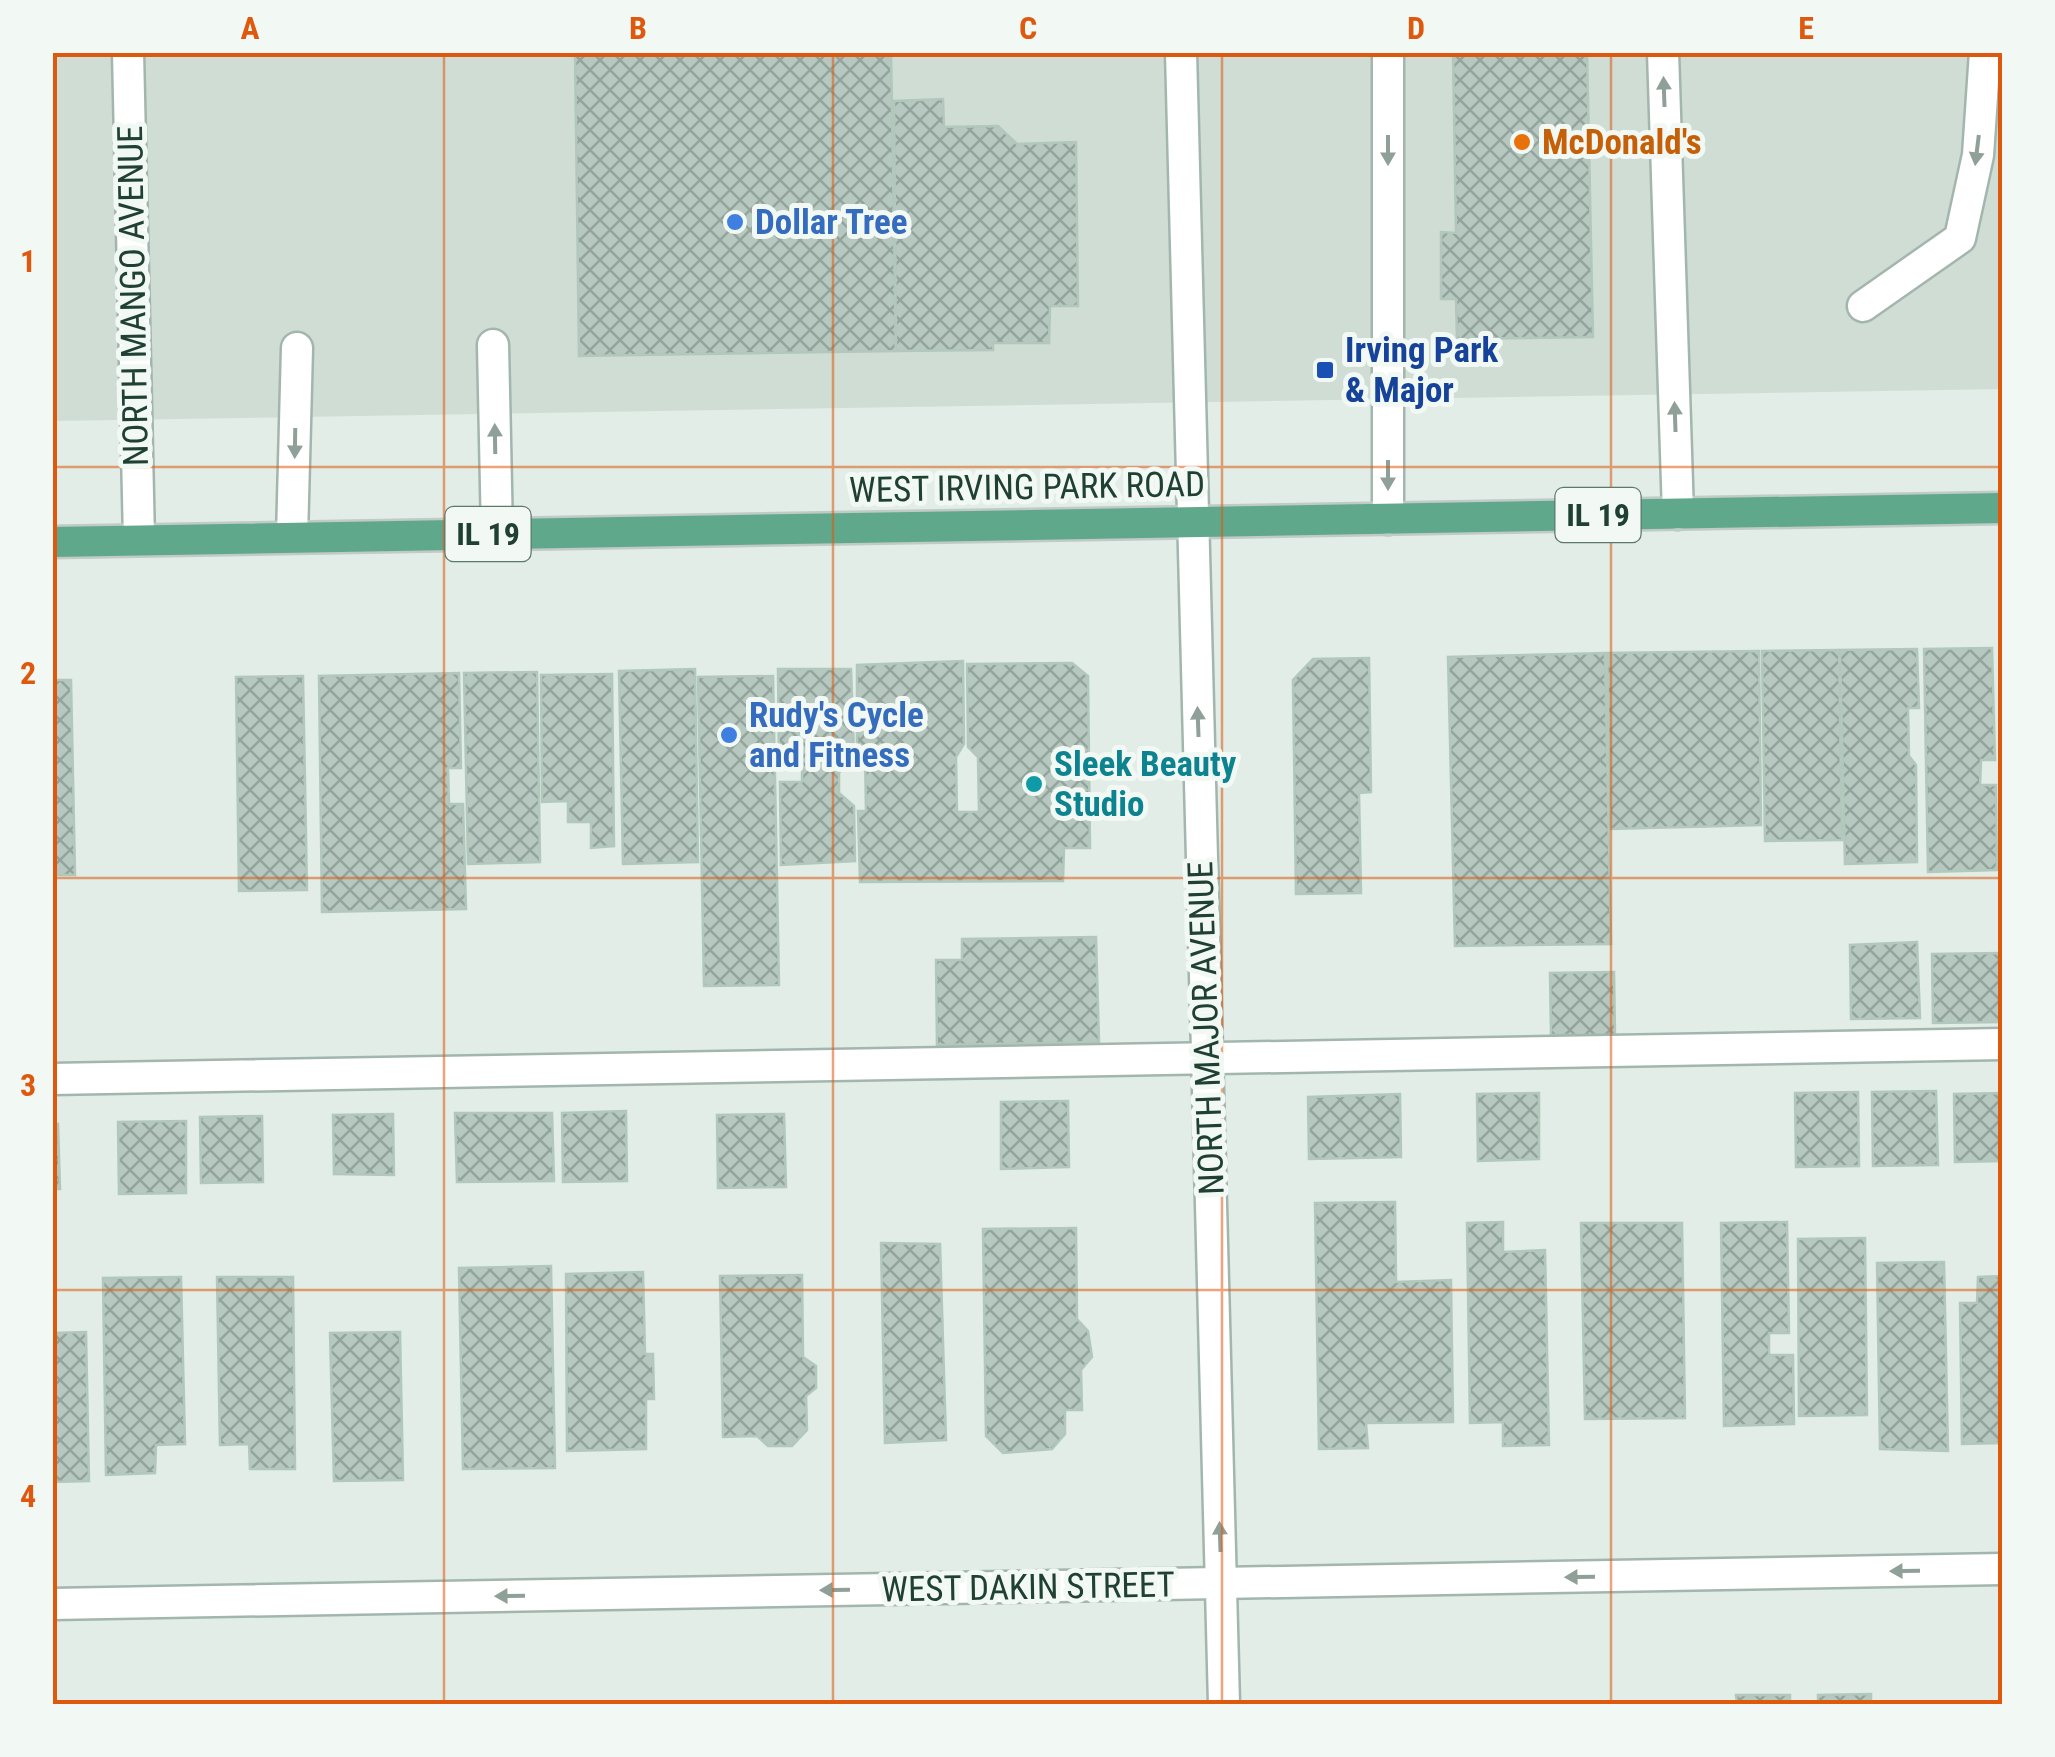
<svg xmlns="http://www.w3.org/2000/svg" width="2055" height="1757" font-family="'Roboto Condensed',sans-serif">
	<style>
		.built { fill: #cfddd5 }
		.building { fill: url(#building-cross-hatch); stroke: #b2c8bc; stroke-width: 2.5 }
		.lines { fill: none; stroke-linecap: round; stroke-linejoin: round }
		.service-casing { stroke: #a3b6ad; stroke-width: 35 }
		.minor-casing { stroke: #a3b6ad; stroke-width: 35 }
		.primary-casing { stroke: #c0cac6; stroke-width: 35 }
		.service { stroke: #fff; stroke-width: 30 }
		.minor { stroke: #fff; stroke-width: 30 }
		.primary { stroke: #60a88c; stroke-width: 30 }
		.oneway { fill: #8fa099 }
		.grid { fill: none; stroke: #de580e; stroke-width: 2.5; stroke-opacity: 0.55 }
		.food-dot { fill: #e8710a; stroke: #f2f9f5; stroke-width: 4 }
		.shop-dot { fill: #3f7fe0; stroke: #f2f9f5; stroke-width: 4 }
		.transit-dot { fill: #1a4fb4; stroke: #f2f9f5; stroke-width: 4 }
		.culture-dot { fill: #0f9aa8; stroke: #f2f9f5; stroke-width: 4 }
		.labels { text-anchor: middle; stroke-width: 10; stroke-linejoin: round; paint-order: stroke }
		.shield { fill: #f2f9f5; stroke: #5e786d; stroke-width: 2.5 }
		.shield-label { font-size: 32px; font-weight: bold; fill: #1f4033 }
		.food-label { font-size: 35px; font-weight: bold; fill: #c56008; stroke: #f2f9f5; text-anchor: start }
		.shop-label { font-size: 35px; font-weight: bold; fill: #366cbe; stroke: #f2f9f5; text-anchor: start }
		.street-label { font-size: 35px; fill: #1f4033; stroke: #f2f9f5 }
		.transit-label { font-size: 35px; font-weight: bold; fill: #164399; stroke: #f2f9f5; text-anchor: start }
		.culture-label { font-size: 35px; font-weight: bold; fill: #0d838f; stroke: #f2f9f5; text-anchor: start }
		.neatline { fill: none; stroke: #de580e; stroke-width: 4 }
		.grid-label { font-size: 32px; text-anchor: middle; font-weight: bold; fill: #de580e }
	</style>
	<defs>
		<pattern id="building-cross-hatch" width="8" height="8" patternUnits="userSpaceOnUse" patternTransform="scale(2.5)"><rect width="8" height="8" fill="#b6c8bf"/><path d="M0 0l8 8M0 8l8-8" fill="none" stroke="#93a49c"/></pattern>
	</defs>
	<rect width="100%" height="100%" fill="#e1ede6"/>
	<polygon class="built" points="52,53 2002,53 2002,389 53,421"/>
	<g class="building">
		<polygon points="575,52 891,52 896,351 579,356"/>
		<polygon points="1453,52 1587,52 1593,337 1457,339 1456,299 1441,299 1441,232 1456,233"/>
		<polygon points="943,99 944,127 998,126 1017,144 1076,142 1078,306 1050,306 1049,343 993,343 993,350 896,351 894,101"/>
		<polygon points="2001,647 2002,647 2002,780"/>
		<polygon points="1992,648 1995,760 1981,760 1980,785 1996,785 1997,870 1928,872 1924,649"/>
		<polygon points="1917,649 1919,708 1908,708 1909,756 1916,765 1917,862 1845,864 1840,650"/>
		<polygon points="1839,650 1842,840 1765,841 1762,651"/>
		<polygon points="1759,651 1761,825 1610,829 1607,653"/>
		<polygon points="1605,653 1611,944 1455,946 1448,657"/>
		<polygon points="1369,658 1371,792 1359,793 1361,893 1296,894 1293,680 1313,659"/>
		<polygon points="963,661 964,744 956,757 957,812 979,812 978,757 968,747 967,664 1072,663 1088,676 1090,848 1064,848 1063,881 860,882 858,811 866,811 865,755 857,745 857,665"/>
		<polygon points="695,669 698,862 623,864 619,671"/>
		<polygon points="778,669 851,669 854,754 839,773 839,793 854,806 855,861 781,865 780,782 802,782 802,764 779,764"/>
		<polygon points="537,672 540,862 468,864 464,673"/>
		<polygon points="459,673 461,768 448,768 449,804 463,804 466,909 322,912 319,676"/>
		<polygon points="612,674 614,846 591,848 591,822 568,822 568,801 542,802 541,675"/>
		<polygon points="303,676 307,890 239,891 236,677"/>
		<polygon points="773,676 779,985 704,986 698,677"/>
		<polygon points="52,680 71,680 75,875 52,875"/>
		<polygon points="1096,937 1099,1042 937,1045 936,960 962,960 962,939"/>
		<polygon points="1917,942 1920,1018 1851,1019 1850,945"/>
		<polygon points="2002,953 2002,1022 1933,1023 1932,954"/>
		<polygon points="1614,972 1615,1035 1551,1035 1550,973"/>
		<polygon points="1936,1091 1938,1165 1873,1166 1872,1092"/>
		<polygon points="1858,1092 1859,1166 1796,1167 1795,1093"/>
		<polygon points="1539,1093 1539,1159 1478,1161 1477,1094"/>
		<polygon points="2002,1093 2002,1161 1955,1162 1954,1094"/>
		<polygon points="1400,1094 1401,1157 1309,1159 1308,1097"/>
		<polygon points="1068,1101 1069,1167 1001,1169 1001,1102"/>
		<polygon points="626,1111 627,1181 563,1182 562,1113"/>
		<polygon points="455,1113 552,1113 554,1181 457,1182"/>
		<polygon points="393,1114 394,1175 334,1174 333,1115"/>
		<polygon points="784,1114 786,1187 718,1188 717,1115"/>
		<polygon points="262,1116 263,1182 201,1183 200,1117"/>
		<polygon points="186,1121 186,1193 119,1194 118,1122"/>
		<polygon points="52,1124 58,1124 60,1189 52,1189"/>
		<polygon points="1395,1202 1396,1282 1451,1280 1453,1422 1366,1423 1368,1448 1319,1449 1315,1203"/>
		<polygon points="1503,1222 1503,1252 1545,1250 1549,1445 1503,1446 1503,1422 1470,1423 1467,1223"/>
		<polygon points="1787,1222 1789,1333 1769,1333 1769,1355 1793,1355 1794,1424 1724,1426 1721,1223"/>
		<polygon points="1581,1223 1682,1223 1685,1418 1585,1419"/>
		<polygon points="1076,1228 1077,1319 1088,1331 1092,1357 1081,1370 1082,1410 1065,1410 1065,1434 1052,1449 1003,1453 986,1436 983,1229"/>
		<polygon points="1865,1238 1867,1415 1799,1416 1798,1239"/>
		<polygon points="881,1243 940,1244 946,1440 885,1443"/>
		<polygon points="1944,1262 1948,1451 1880,1449 1877,1263"/>
		<polygon points="551,1266 555,1468 463,1469 459,1268"/>
		<polygon points="643,1272 645,1354 653,1354 654,1399 646,1399 646,1449 567,1451 566,1274"/>
		<polygon points="802,1275 803,1357 816,1366 816,1388 806,1396 807,1430 792,1446 768,1446 757,1436 723,1437 720,1276"/>
		<polygon points="2002,1276 2002,1443 1962,1444 1960,1303 1977,1303 1978,1277"/>
		<polygon points="181,1277 185,1444 156,1445 155,1473 106,1475 103,1278"/>
		<polygon points="217,1277 293,1277 295,1469 250,1469 249,1444 220,1445"/>
		<polygon points="52,1316 53,1333 86,1332 89,1481 52,1482"/>
		<polygon points="400,1332 403,1480 334,1481 330,1333"/>
		<polygon points="1871,1694 1871,1704 1818,1704 1818,1695"/>
		<polygon points="1736,1695 1790,1695 1790,1704 1737,1704"/>
	</g>
	<g class="lines">
		<g class="service-casing">
			<g id="service">
				<polyline points="1388,52 1388,519"/>
				<polyline points="1663,52 1678,514"/>
				<polyline points="1863,306 1960,238 1978,155 1985,52"/>
				<polyline points="493,345 497,533"/>
				<polyline points="292,537 297,348"/>
				<polyline points="52,1079 2002,1044"/>
			</g>
		</g>
		<g class="minor-casing">
			<g id="minor">
				<polyline points="128,52 139,540"/>
				<polyline points="1181,52 1224,1704"/>
				<polyline points="52,1604 2002,1569"/>
			</g>
		</g>
		<g class="primary-casing">
			<polyline id="primary" points="52,542 2002,508"/>
		</g>
		<use href="#service" class="service"/>
		<use href="#minor" class="minor"/>
		<use href="#primary" class="primary"/>
	</g>
	<defs><path id="oneway-solid" d="M-6-.8H1V-3.2L6.5 0L1 3.2V.8H-6Z" transform="scale(2.5)"/></defs>
	<g class="oneway">
		<use href="#oneway-solid" transform="translate(1664 92) rotate(-92)"/>
		<use href="#oneway-solid" transform="translate(1388 150) rotate(90)"/>
		<use href="#oneway-solid" transform="translate(1977 150) rotate(97)"/>
		<use href="#oneway-solid" transform="translate(1675 417) rotate(-92)"/>
		<use href="#oneway-solid" transform="translate(495 439) rotate(-91)"/>
		<use href="#oneway-solid" transform="translate(295 443) rotate(91)"/>
		<use href="#oneway-solid" transform="translate(1388 475) rotate(90)"/>
		<use href="#oneway-solid" transform="translate(1198 722) rotate(-92)"/>
		<use href="#oneway-solid" transform="translate(1220 1537) rotate(-92)"/>
		<use href="#oneway-solid" transform="translate(1905 1571) rotate(179)"/>
		<use href="#oneway-solid" transform="translate(1580 1577) rotate(179)"/>
		<use href="#oneway-solid" transform="translate(835 1590) rotate(179)"/>
		<use href="#oneway-solid" transform="translate(510 1596) rotate(179)"/>
	</g>
	<path class="grid" d="M444,52V1704M833,52V1704M1222,52V1704M1611,52V1704M52,467H2002M52,878H2002M52,1290H2002"/>
	<circle class="food-dot" cx="1522" cy="142" r="10"/>
	<g class="shop-dot">
		<circle cx="735" cy="222" r="10"/>
		<circle cx="729" cy="735" r="10"/>
	</g>
	<rect class="transit-dot" x="1315" y="360" width="20" height="20" rx="5"/>
	<circle class="culture-dot" cx="1034" cy="784" r="10"/>
	<g class="labels">
		<g class="shield">
			<rect x="1555.5" y="488" width="85" height="54" rx="8"/>
			<rect x="445.5" y="507" width="85" height="54" rx="8"/>
		</g>
		<g class="shield-label">
			<text x="1598" y="526">IL 19</text>
			<text x="488" y="545">IL 19</text>
		</g>
		<g class="food-label">
			<text x="1542" y="154">McDonald's</text>
		</g>
		<g class="shop-label">
			<text x="755" y="234">Dollar Tree</text>
			<text x="749" y="727">Rudy's Cycle<tspan x="749" dy="40">and Fitness</tspan></text>
		</g>
		<g class="street-label">
			<text transform="translate(133 296) rotate(-91)" y="12">NORTH MANGO AVENUE</text>
			<text transform="translate(1027 487) rotate(-1)" y="12">WEST IRVING PARK ROAD</text>
			<text transform="translate(1206 1028) rotate(-92)" y="12">NORTH MAJOR AVENUE</text>
			<text transform="translate(1028 1587) rotate(-1)" y="12">WEST DAKIN STREET</text>
		</g>
		<g class="transit-label">
			<text x="1345" y="362">Irving Park<tspan x="1345" dy="40">&amp; Major</tspan></text>
		</g>
		<g class="culture-label">
			<text x="1054" y="776">Sleek Beauty<tspan x="1054" dy="40">Studio</tspan></text>
		</g>
	</g>
	<rect width="2055" height="1757" fill="none" stroke="#f2f9f5" stroke-width="110"/>
	<rect x="55" y="55" width="1945" height="1647" class="neatline"/>
	<g class="grid-label">
		<text x="250" y="39">A</text>
		<text x="638" y="39">B</text>
		<text x="1028" y="39">C</text>
		<text x="1416" y="39">D</text>
		<text x="1806" y="39">E</text>
		<text x="28" y="272">1</text>
		<text x="28" y="684">2</text>
		<text x="28" y="1096">3</text>
		<text x="28" y="1507">4</text>
	</g>
</svg>
